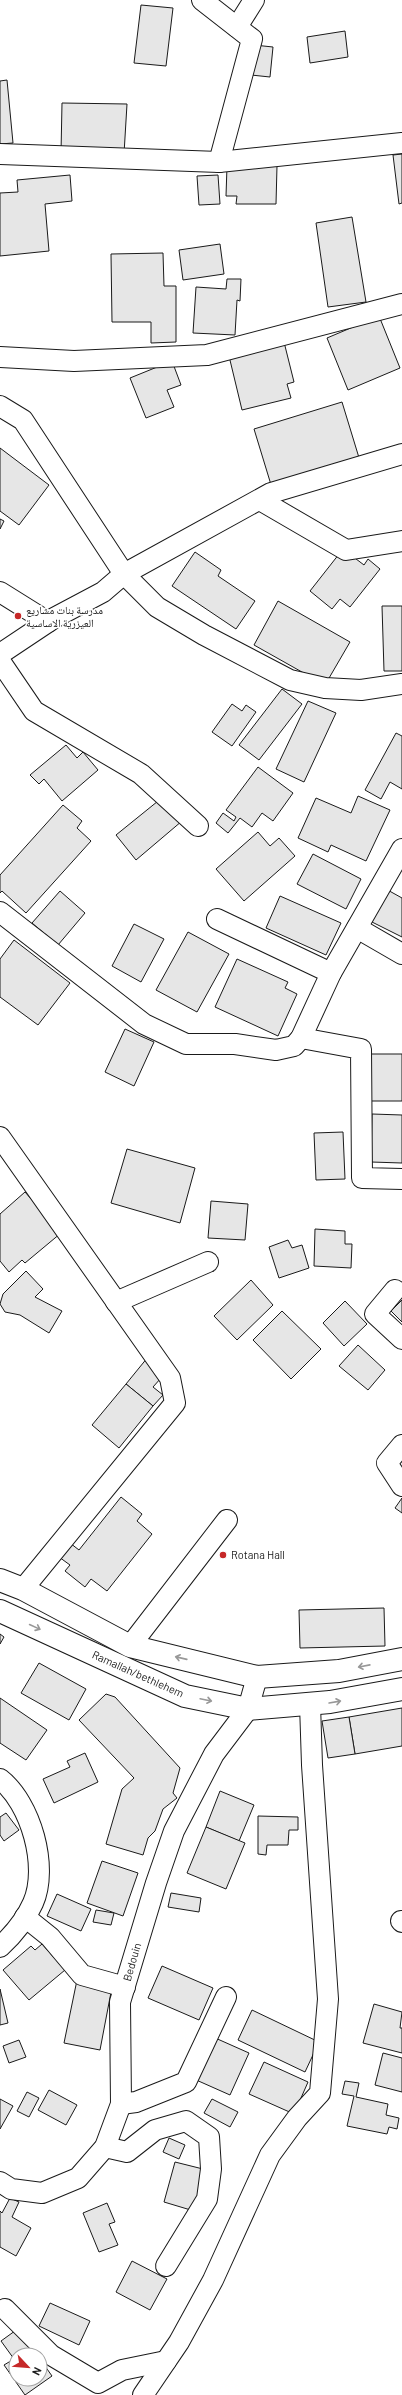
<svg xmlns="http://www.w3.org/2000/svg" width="402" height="2395" font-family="Barlow,'Noto Naskh Arabic',sans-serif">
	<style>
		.building { fill: #e6e6e6; stroke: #1a1a1a }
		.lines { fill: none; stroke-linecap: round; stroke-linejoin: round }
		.minor-casing { stroke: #1a1a1a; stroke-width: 22 }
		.major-casing { stroke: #1a1a1a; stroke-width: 24 }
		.minor { stroke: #fff; stroke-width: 20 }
		.major { stroke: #fff; stroke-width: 22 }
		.oneway { stroke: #989898 }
		.poi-dot { fill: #c62828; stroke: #fff; stroke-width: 1.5 }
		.labels { text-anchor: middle; stroke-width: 3; stroke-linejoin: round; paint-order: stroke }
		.poi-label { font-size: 11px; fill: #1a1a1a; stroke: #fff; text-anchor: start }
		.street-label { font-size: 11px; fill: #1a1a1a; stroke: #fff }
	</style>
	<rect width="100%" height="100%" fill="#fff"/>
	<g class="building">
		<polygon points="141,5 173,8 166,66 134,63"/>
		<polygon points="345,31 348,57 310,63 307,37"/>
		<polygon points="254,45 273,47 270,77 251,75"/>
		<polygon points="7,80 13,143 0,144 0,81"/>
		<polygon points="62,103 127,104 124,154 61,153"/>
		<polygon points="402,154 402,203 399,204 393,155"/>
		<polygon points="227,166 277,166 276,204 236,204 237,196 226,196"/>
		<polygon points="70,175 72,201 45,204 49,251 0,256 0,193 18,192 17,180"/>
		<polygon points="218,175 220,204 199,205 197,176"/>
		<polygon points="352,217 366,302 328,307 316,223"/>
		<polygon points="220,244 224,274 183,280 179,250"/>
		<polygon points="163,253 164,286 176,286 176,342 151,343 151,322 112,322 111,254"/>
		<polygon points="227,279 241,279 240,301 237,300 235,335 193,333 196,287 226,289"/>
		<polygon points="379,316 400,368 348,390 327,338"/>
		<polygon points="284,342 294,382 287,384 291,398 242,410 229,356"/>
		<polygon points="172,361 181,385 167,390 174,407 146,418 130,378"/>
		<polygon points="342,402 360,461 272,488 254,429"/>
		<polygon points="0,448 49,485 19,525 0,511"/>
		<polygon points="0,519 4,521 0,529"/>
		<polygon points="343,549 364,565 368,559 380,569 350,607 340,599 332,609 310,591"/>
		<polygon points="195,552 221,570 218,576 255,601 236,629 172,586"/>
		<polygon points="278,601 350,642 325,685 254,645"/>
		<polygon points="382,606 402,606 402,671 384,671"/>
		<polygon points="282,689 302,704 259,760 239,745"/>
		<polygon points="308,701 336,713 304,782 276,769"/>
		<polygon points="232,704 242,711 246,705 256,712 232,746 212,732"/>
		<polygon points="396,733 402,736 402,789 390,782 381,799 365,790"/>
		<polygon points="66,745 77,758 83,752 98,770 62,801 44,779 39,784 30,775"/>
		<polygon points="258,767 293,793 273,821 262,813 252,827 240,818 228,833 216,823 223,813 234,821 236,817 226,810"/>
		<polygon points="358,796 390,810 366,861 331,845 328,852 298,838 316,798 351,813"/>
		<polygon points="163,797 182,821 136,860 116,835"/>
		<polygon points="63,805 82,821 77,828 91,841 26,913 2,891 0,893 0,875"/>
		<polygon points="258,832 270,846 279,838 295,856 244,901 216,869"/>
		<polygon points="313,854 361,879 346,909 297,884"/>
		<polygon points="384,888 402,898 402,937 368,920"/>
		<polygon points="60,891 85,913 58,945 32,923"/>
		<polygon points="280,896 341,923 326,955 266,928"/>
		<polygon points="134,924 164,939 141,982 112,966"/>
		<polygon points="188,932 229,954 197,1012 156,990"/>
		<polygon points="14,940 70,983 38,1025 0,997 0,959"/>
		<polygon points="237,959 288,982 285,988 297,994 278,1036 215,1007"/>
		<polygon points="125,1029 154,1042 134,1086 105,1072"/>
		<rect x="367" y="1054" width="35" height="47"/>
		<polygon points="372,1114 402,1115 402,1163 371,1162"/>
		<polygon points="343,1132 345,1179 316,1180 314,1133"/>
		<polygon points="127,1149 195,1168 180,1223 111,1203"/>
		<polygon points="25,1192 61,1233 25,1263 22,1260 9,1272 0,1261 0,1214"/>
		<polygon points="211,1201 248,1204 245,1240 208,1238"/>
		<polygon points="315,1229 345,1231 345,1244 352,1244 351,1268 314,1266"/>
		<polygon points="288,1240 292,1248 302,1245 309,1268 279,1278 269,1247"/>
		<polygon points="26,1271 43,1289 35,1297 62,1311 49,1333 20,1315 5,1312 0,1304 3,1294"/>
		<polygon points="251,1280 273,1305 237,1340 214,1316"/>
		<polygon points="402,1300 402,1322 391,1311"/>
		<polygon points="345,1301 367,1324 344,1346 323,1323"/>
		<polygon points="282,1311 321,1349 291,1379 253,1340"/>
		<polygon points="358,1345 385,1370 368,1390 339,1366"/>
		<polygon points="148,1357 161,1378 153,1387 163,1395 153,1406 126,1384"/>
		<polygon points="126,1384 153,1406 119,1448 92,1425"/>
		<polygon points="121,1497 142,1514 137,1521 152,1534 107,1591 91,1579 85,1587 65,1571 70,1565 59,1557 70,1543 79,1550"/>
		<polygon points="402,1498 402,1513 395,1508"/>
		<polygon points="384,1608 385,1646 300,1648 299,1610"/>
		<polygon points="0,1634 4,1637 0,1644"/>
		<polygon points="39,1663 86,1689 69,1720 21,1693"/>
		<polygon points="106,1694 115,1697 180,1768 173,1793 177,1798 163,1809 155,1831 148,1838 143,1855 106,1844 122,1789 134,1778 79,1720"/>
		<polygon points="0,1698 47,1730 26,1760 0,1743"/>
		<polygon points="402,1708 402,1746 355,1754 349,1717"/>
		<polygon points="349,1717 355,1754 328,1758 322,1721"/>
		<polygon points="85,1753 98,1782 54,1803 43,1779 70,1767 67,1761"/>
		<polygon points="220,1791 254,1805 239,1841 206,1827"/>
		<polygon points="6,1813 19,1830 4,1841 0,1835 0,1817"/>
		<polygon points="258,1816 298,1817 298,1830 289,1830 288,1845 267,1845 266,1855 258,1854"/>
		<polygon points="206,1827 245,1843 226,1889 187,1873"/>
		<polygon points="102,1861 138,1873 123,1916 87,1903"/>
		<polygon points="171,1893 201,1898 199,1912 168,1907"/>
		<polygon points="57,1894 91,1909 81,1931 47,1916"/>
		<polygon points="96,1910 114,1913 111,1925 93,1922"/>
		<polygon points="42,1944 65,1970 29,2000 3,1970 31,1946 35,1950"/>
		<polygon points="162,1966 213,1988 199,2020 148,1998"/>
		<polygon points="77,1980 112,1987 100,2050 64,2043"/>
		<polygon points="0,1989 8,2023 0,2025"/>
		<polygon points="374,2004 402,2012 400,2028 402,2028 402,2053 363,2043"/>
		<polygon points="252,2010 319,2042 305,2072 238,2040"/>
		<polygon points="213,2037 249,2053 230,2095 194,2079"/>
		<polygon points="19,2040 26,2057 9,2063 3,2046"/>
		<polygon points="383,2053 402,2058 402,2092 375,2085"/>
		<polygon points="264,2062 308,2082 294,2114 249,2094"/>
		<polygon points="345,2081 359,2083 356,2097 388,2104 386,2115 399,2118 397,2129 389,2127 387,2134 347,2126 354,2096 342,2094"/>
		<polygon points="49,2090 77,2105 66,2125 38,2110"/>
		<polygon points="27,2092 39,2098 29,2117 17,2111"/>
		<polygon points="0,2099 13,2106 0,2129"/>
		<polygon points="212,2099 238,2112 230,2127 204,2113"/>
		<polygon points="169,2138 185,2145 179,2159 163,2152"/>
		<polygon points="175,2162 207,2170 194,2211 164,2202"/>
		<polygon points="10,2198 19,2202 12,2217 31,2228 16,2256 0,2247 0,2211 2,2213"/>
		<polygon points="107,2203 115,2222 109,2224 118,2245 99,2252 83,2213"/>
		<polygon points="132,2261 167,2279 150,2310 116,2292"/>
		<polygon points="50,2303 90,2321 79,2345 39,2326"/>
		<polygon points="19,2328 37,2355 16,2355 16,2379 40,2379 40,2359 52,2376 25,2395 4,2365 14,2359 1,2341"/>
	</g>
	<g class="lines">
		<g class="minor-casing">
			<g id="minor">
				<polyline points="202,0 252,39 219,162"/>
				<polyline points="237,27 254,0"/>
				<polyline points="0,154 219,162 402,143"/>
				<polyline points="0,357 74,361 207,355 402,304"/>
				<polyline points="0,406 23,420 124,574 157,607 204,635 290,680 325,688 361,690 402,684"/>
				<polyline points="260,500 346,550 402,541"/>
				<polyline points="0,592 48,622"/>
				<polyline points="0,654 54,618 103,592 124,574 271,493 402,454"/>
				<polyline points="0,661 34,711 141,774 198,826"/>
				<polyline points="0,912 144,1024 186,1044 235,1044 276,1050 294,1046 301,1038 331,973 402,849"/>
				<polyline points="217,919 331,973"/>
				<polyline points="357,928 402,954"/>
				<polyline points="301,1038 361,1049 362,1178 402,1179"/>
				<polyline points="0,1137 170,1378 175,1403 23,1589"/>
				<polyline points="395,1290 375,1314 402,1339"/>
				<polyline points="116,1302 208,1262"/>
				<polyline points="402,1445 387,1463 402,1486"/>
				<polyline points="130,1646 227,1520"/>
				<path d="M0,1779C31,1803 49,1867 33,1903C25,1921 14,1934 0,1947"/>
				<polyline points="25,1917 50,1937 82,1975 125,1987"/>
				<polyline points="401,1921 402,1922"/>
				<polyline points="121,2104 136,2102 186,2082 226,1997"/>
				<polyline points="105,2147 127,2152 155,2130 186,2121 209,2137 211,2169 207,2199 166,2266"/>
				<polyline points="0,2182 11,2189 42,2193 78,2178 105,2147 121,2104 120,2002 156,1883 174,1831 214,1754 248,1709 257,1677"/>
				<polyline points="5,2309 51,2355 98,2383 122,2370 166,2361"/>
				<polyline points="143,2395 179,2342 213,2280 270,2155 297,2118 320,2093 328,1999 312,1765 310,1704"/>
			</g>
		</g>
		<g class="major-casing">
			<g id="major">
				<polyline points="0,1580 23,1589 130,1646 257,1677 339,1671 402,1659"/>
				<polyline points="0,1611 185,1696 248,1709 330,1702 402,1689"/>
			</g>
		</g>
		<use href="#minor" class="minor"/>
		<use href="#major" class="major"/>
	</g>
	<defs><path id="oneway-shaft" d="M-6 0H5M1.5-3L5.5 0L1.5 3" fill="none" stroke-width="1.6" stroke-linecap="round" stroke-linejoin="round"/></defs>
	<g class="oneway">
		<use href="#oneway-shaft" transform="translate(35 1627) rotate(25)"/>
		<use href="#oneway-shaft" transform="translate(181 1658) rotate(-167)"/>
		<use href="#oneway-shaft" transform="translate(364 1666) rotate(169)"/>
		<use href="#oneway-shaft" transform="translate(206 1700) rotate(12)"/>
		<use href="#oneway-shaft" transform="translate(335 1702) rotate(-10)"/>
	</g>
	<g class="poi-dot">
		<circle cx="18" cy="616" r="4"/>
		<circle cx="223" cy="1555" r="4"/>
	</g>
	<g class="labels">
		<g class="poi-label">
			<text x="26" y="614">مدرسة بنات مشاريع<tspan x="26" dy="13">العيزرية الاساسية</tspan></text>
			<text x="231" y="1559">Rotana Hall</text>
		</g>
		<g class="street-label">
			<text transform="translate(138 1674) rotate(24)" y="4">Ramallah/bethlehem</text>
			<text transform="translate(132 1962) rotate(-74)" y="4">Bedouin</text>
		</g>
	</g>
	<g transform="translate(28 2367) rotate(116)"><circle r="19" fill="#ffffff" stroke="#a3a3a3"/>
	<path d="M0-3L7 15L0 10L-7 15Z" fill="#c62828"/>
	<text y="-6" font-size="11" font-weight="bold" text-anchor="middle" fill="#1a1a1a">N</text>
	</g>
</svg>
